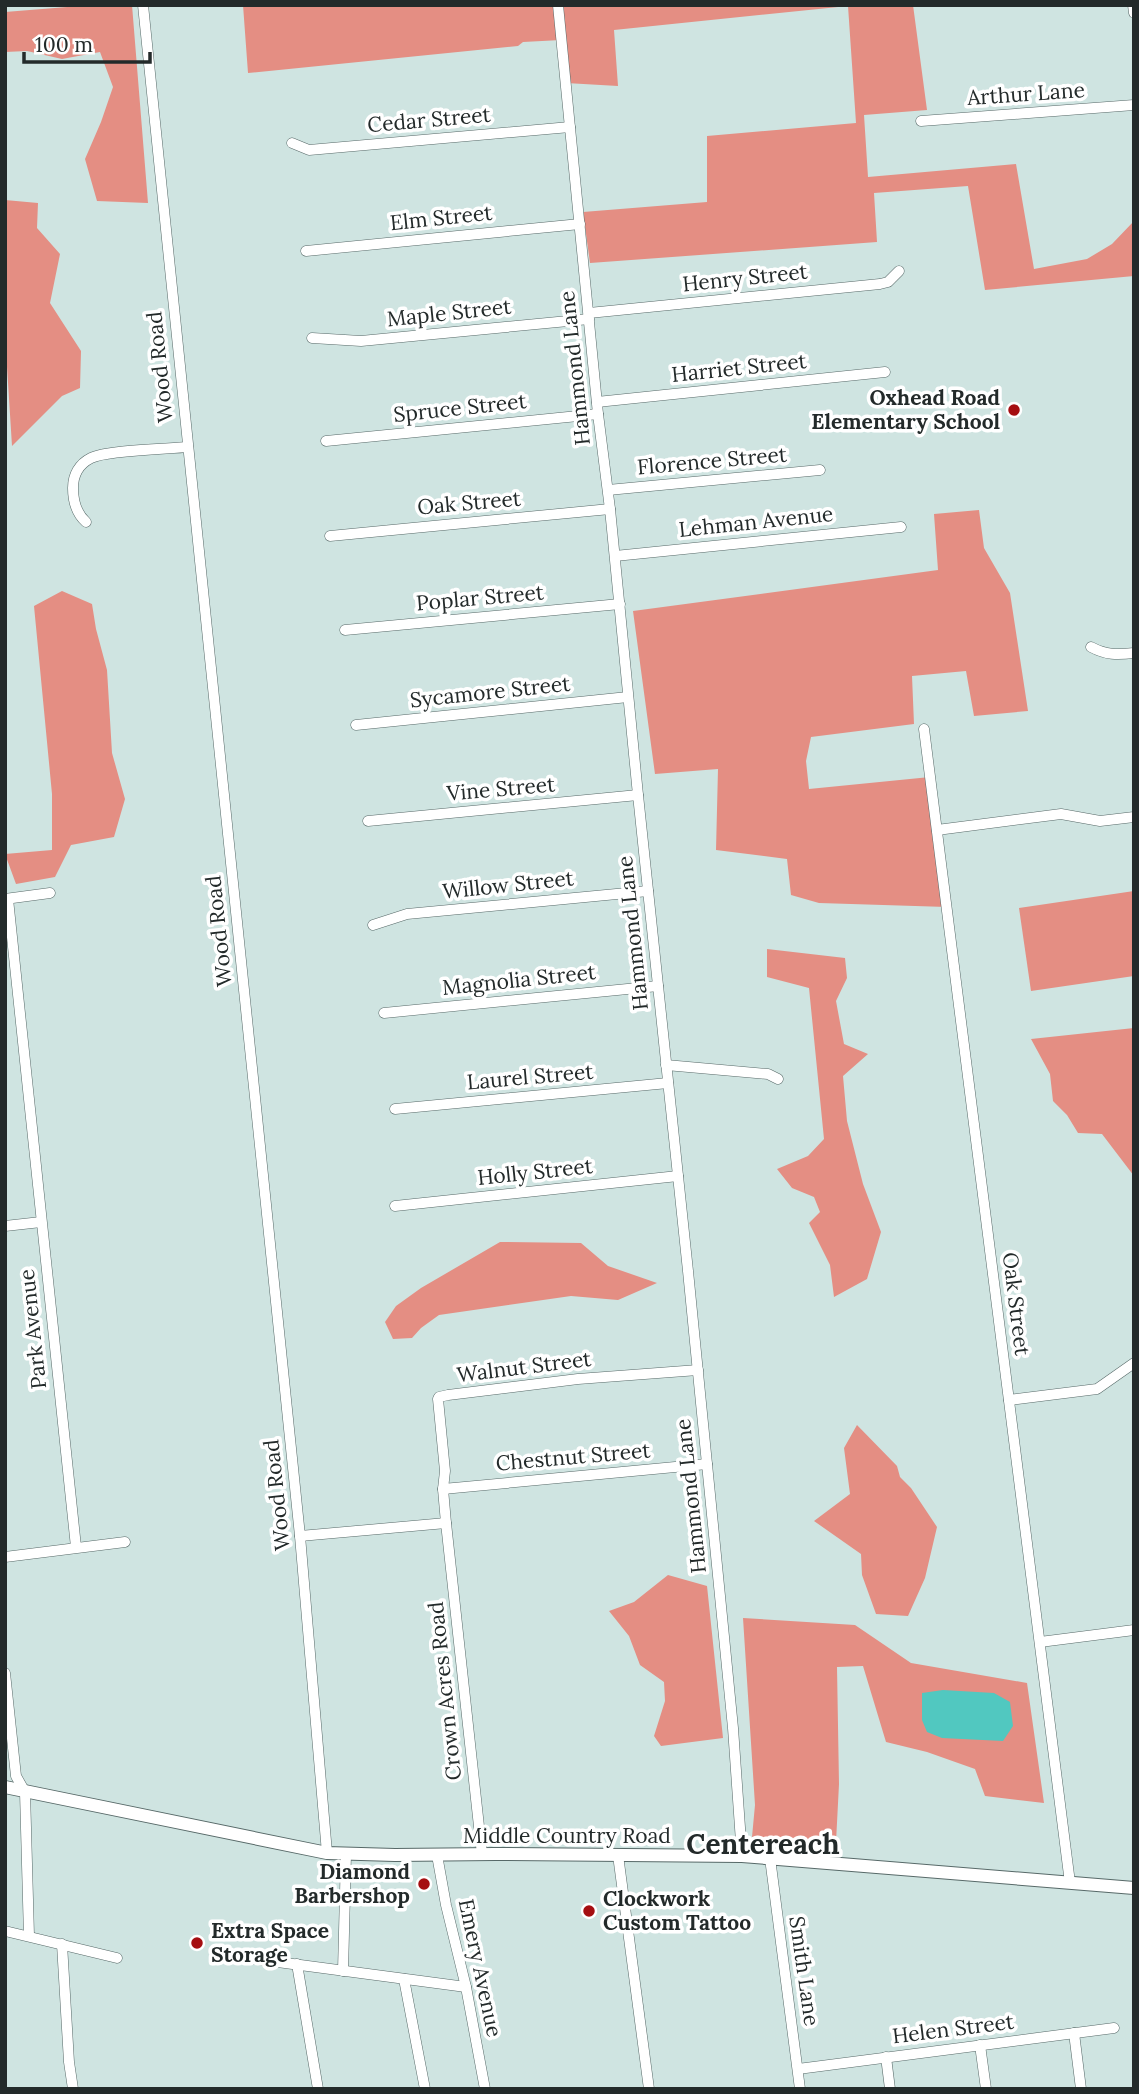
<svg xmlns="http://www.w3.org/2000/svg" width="1139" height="2094" font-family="Lora,serif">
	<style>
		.forest { fill: #e48e83 }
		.water { fill: #51c8c0 }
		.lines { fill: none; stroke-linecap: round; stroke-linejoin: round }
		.minor-casing { stroke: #576968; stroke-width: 11 }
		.major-casing { stroke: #576968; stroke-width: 14 }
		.minor { stroke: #fff; stroke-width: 10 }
		.major { stroke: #fff; stroke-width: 12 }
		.poi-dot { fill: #a50e11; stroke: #fff; stroke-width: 2.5 }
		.labels { text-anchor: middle; stroke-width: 7; stroke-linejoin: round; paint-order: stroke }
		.street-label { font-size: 21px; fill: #232a2a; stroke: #fff }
		.poi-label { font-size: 21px; font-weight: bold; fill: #232a2a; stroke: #fff; text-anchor: end }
		.district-label { font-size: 28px; font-weight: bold; fill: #232a2a; stroke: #fff }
	</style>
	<rect width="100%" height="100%" fill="#cfe4e1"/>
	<g class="forest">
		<polygon points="92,5 132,5 148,203 97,201 85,159 101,122 113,87 100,52 62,59 27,51 5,52 5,12"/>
		<polygon points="243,5 913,5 927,110 864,115 868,177 1016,164 1034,269 1087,259 1112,244 1134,221 1134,276 985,290 968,186 874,193 877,242 590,263 583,212 707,202 707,136 856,123 848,6 614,30 618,86 566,83 561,40 523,42 518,46 248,73"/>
		<polygon points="5,200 38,203 37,228 60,254 50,303 81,351 80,388 62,396 12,446 5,335"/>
		<polygon points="979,510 984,548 1010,593 1028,711 974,716 966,671 912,676 914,724 811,737 806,761 809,789 930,777 947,907 819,903 791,895 787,859 716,850 718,769 655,774 633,611 938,570 934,514"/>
		<polygon points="62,591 92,604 96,629 107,670 112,753 125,799 114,837 71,845 55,877 16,884 5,854 52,850 52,794 34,606"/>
		<polygon points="1134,891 1134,976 1031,991 1019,908"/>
		<polygon points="767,949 845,958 847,978 836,1001 844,1044 868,1054 843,1076 847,1121 863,1184 881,1232 867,1279 834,1297 830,1265 809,1223 820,1212 814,1197 792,1188 777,1169 808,1156 824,1139 809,988 767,977"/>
		<polygon points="1134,1028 1134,1176 1102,1134 1078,1133 1067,1115 1053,1101 1050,1074 1031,1039"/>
		<polygon points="500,1242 581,1243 608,1266 657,1283 618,1300 571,1296 439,1315 421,1328 412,1338 393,1339 385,1322 396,1306 421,1288"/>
		<polygon points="857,1425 897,1466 900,1477 911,1488 937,1527 925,1578 908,1616 876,1614 862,1575 861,1554 814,1521 850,1494 844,1448"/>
		<polygon points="668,1575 707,1586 723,1738 661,1746 654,1736 665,1701 664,1682 640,1665 629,1636 609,1611 634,1602"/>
		<polygon points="743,1618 855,1625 911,1663 1027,1683 1044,1803 985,1796 975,1769 927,1752 886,1742 863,1666 837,1667 839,1784 836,1842 752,1837 755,1805"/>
	</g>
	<polygon class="water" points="943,1690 994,1693 1010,1702 1013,1726 1003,1741 942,1738 927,1732 922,1720 922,1693"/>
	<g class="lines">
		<g class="minor-casing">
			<g id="minor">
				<polyline points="143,5 300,1536 327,1853"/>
				<polyline points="558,5 598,414 610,509 638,795 688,1271 733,1728 742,1856"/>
				<polyline points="1133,5 1134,13"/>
				<polyline points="921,121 1134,105"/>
				<polyline points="292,143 309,150 570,127"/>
				<polyline points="306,251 580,224"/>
				<polyline points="589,313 880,284 888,282 899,271"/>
				<polyline points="312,338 361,341 589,319"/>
				<polyline points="597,402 885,372"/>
				<polyline points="326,441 598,414"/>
				<polyline points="608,490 820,470"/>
				<path d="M86,522C76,513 73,502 73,488C73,475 79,464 91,458C107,450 167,449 188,447"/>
				<polyline points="330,536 610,509"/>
				<polyline points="615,556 901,527"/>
				<polyline points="345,630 620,604"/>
				<path d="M1091,647C1106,655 1117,655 1134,653"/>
				<polyline points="356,725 628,697"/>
				<polyline points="924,729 1070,1883"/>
				<polyline points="368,821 638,795"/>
				<polyline points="937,830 1061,814 1100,821 1134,817"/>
				<polyline points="5,899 50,893"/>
				<polyline points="8,899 76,1547"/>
				<polyline points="373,925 407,914 648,891"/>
				<polyline points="384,1013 658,986"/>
				<polyline points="666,1065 768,1074 778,1079"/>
				<polyline points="395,1109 668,1083"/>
				<polyline points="395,1206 678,1176"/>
				<polyline points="5,1226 41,1222"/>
				<polyline points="1009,1400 1097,1389 1134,1363"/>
				<polyline points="443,1489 707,1464"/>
				<polyline points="300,1536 446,1523"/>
				<polyline points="5,1557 125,1542"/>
				<polyline points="1040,1642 1134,1630"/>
				<polyline points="5,1673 16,1776 25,1792 29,1936"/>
				<polyline points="482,1854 446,1523 443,1489 445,1471 438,1399 439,1397 448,1395 578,1379 698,1370"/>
				<polyline points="437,1855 446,1905 466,1987 485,2089"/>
				<polyline points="618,1855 649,2089"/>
				<polyline points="770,1858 800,2089"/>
				<polyline points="5,1931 117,1958"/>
				<polyline points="62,1944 69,2062 73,2089"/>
				<polyline points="255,1959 466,1987"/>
				<polyline points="297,1964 318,2089"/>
				<polyline points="343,1971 346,1854"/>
				<polyline points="404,1979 425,2089"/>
				<polyline points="1074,2033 1081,2089"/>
				<polyline points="980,2045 986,2089"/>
				<polyline points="886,2057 890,2089"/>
				<polyline points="798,2069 1114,2028"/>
			</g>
		</g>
		<g class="major-casing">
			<polyline id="major" points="5,1787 327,1853 395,1855 495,1854 742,1856 1134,1888"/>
		</g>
		<use href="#minor" class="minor"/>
		<use href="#major" class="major"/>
	</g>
	<g class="poi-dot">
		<circle cx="1014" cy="410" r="7"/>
		<circle cx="424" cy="1884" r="7"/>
		<circle cx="589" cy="1911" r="7"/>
		<circle cx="197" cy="1943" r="7"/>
	</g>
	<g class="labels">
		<g class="street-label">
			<text transform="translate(1026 94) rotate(-4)" y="7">Arthur Lane</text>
			<text transform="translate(429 120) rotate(-5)" y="7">Cedar Street</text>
			<text transform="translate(441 218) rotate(-6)" y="7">Elm Street</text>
			<text transform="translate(745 278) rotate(-6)" y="7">Henry Street</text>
			<text transform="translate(449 313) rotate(-6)" y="7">Maple Street</text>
			<text transform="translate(160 367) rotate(-96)" y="7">Wood Road</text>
			<text transform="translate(575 368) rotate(-96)" y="7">Hammond Lane</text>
			<text transform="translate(739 368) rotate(-6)" y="7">Harriet Street</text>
			<text transform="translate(460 408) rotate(-6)" y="7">Spruce Street</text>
			<text transform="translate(712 461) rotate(-5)" y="7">Florence Street</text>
			<text transform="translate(469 503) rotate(-5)" y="7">Oak Street</text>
			<text transform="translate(756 522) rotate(-6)" y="7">Lehman Avenue</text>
			<text transform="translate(480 598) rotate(-5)" y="7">Poplar Street</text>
			<text transform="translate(490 692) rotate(-6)" y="7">Sycamore Street</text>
			<text transform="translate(501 789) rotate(-5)" y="7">Vine Street</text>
			<text transform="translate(508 885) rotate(-6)" y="7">Willow Street</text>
			<text transform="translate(219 931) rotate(-96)" y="7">Wood Road</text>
			<text transform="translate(633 933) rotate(-96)" y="7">Hammond Lane</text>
			<text transform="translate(519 980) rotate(-6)" y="7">Magnolia Street</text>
			<text transform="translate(530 1077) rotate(-5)" y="7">Laurel Street</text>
			<text transform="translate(535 1172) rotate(-6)" y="7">Holly Street</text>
			<text transform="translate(1016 1304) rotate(83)" y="7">Oak Street</text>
			<text transform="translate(33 1329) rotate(-96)" y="7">Park Avenue</text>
			<text transform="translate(524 1367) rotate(-7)" y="7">Walnut Street</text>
			<text transform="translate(573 1457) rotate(-5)" y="7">Chestnut Street</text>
			<text transform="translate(277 1495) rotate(-96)" y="7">Wood Road</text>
			<text transform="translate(691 1496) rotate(-96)" y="7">Hammond Lane</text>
			<text transform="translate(445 1691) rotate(-96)" y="7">Crown Acres Road</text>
			<text x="567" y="1843">Middle Country Road</text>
			<text transform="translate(480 1968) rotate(78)" y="7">Emery Avenue</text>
			<text transform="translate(804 1971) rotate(82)" y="7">Smith Lane</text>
			<text transform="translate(953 2029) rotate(-7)" y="7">Helen Street</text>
		</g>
		<g class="poi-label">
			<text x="1000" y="405">Oxhead Road<tspan x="1000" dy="24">Elementary School</tspan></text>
			<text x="410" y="1879">Diamond<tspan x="410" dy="24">Barbershop</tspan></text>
			<text x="603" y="1906" text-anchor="start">Clockwork<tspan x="603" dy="24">Custom Tattoo</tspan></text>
			<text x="211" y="1938" text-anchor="start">Extra Space<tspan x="211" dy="24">Storage</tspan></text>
		</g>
		<g class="district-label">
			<text x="763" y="1854">Centereach</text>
		</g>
	</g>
	<rect width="1139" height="2094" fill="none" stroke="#232a2a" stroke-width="14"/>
	<path d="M24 52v10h126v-10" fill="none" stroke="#232a2a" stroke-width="3.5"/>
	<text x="35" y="52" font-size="21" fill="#232a2a" stroke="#ffffff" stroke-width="5" paint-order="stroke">100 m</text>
</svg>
